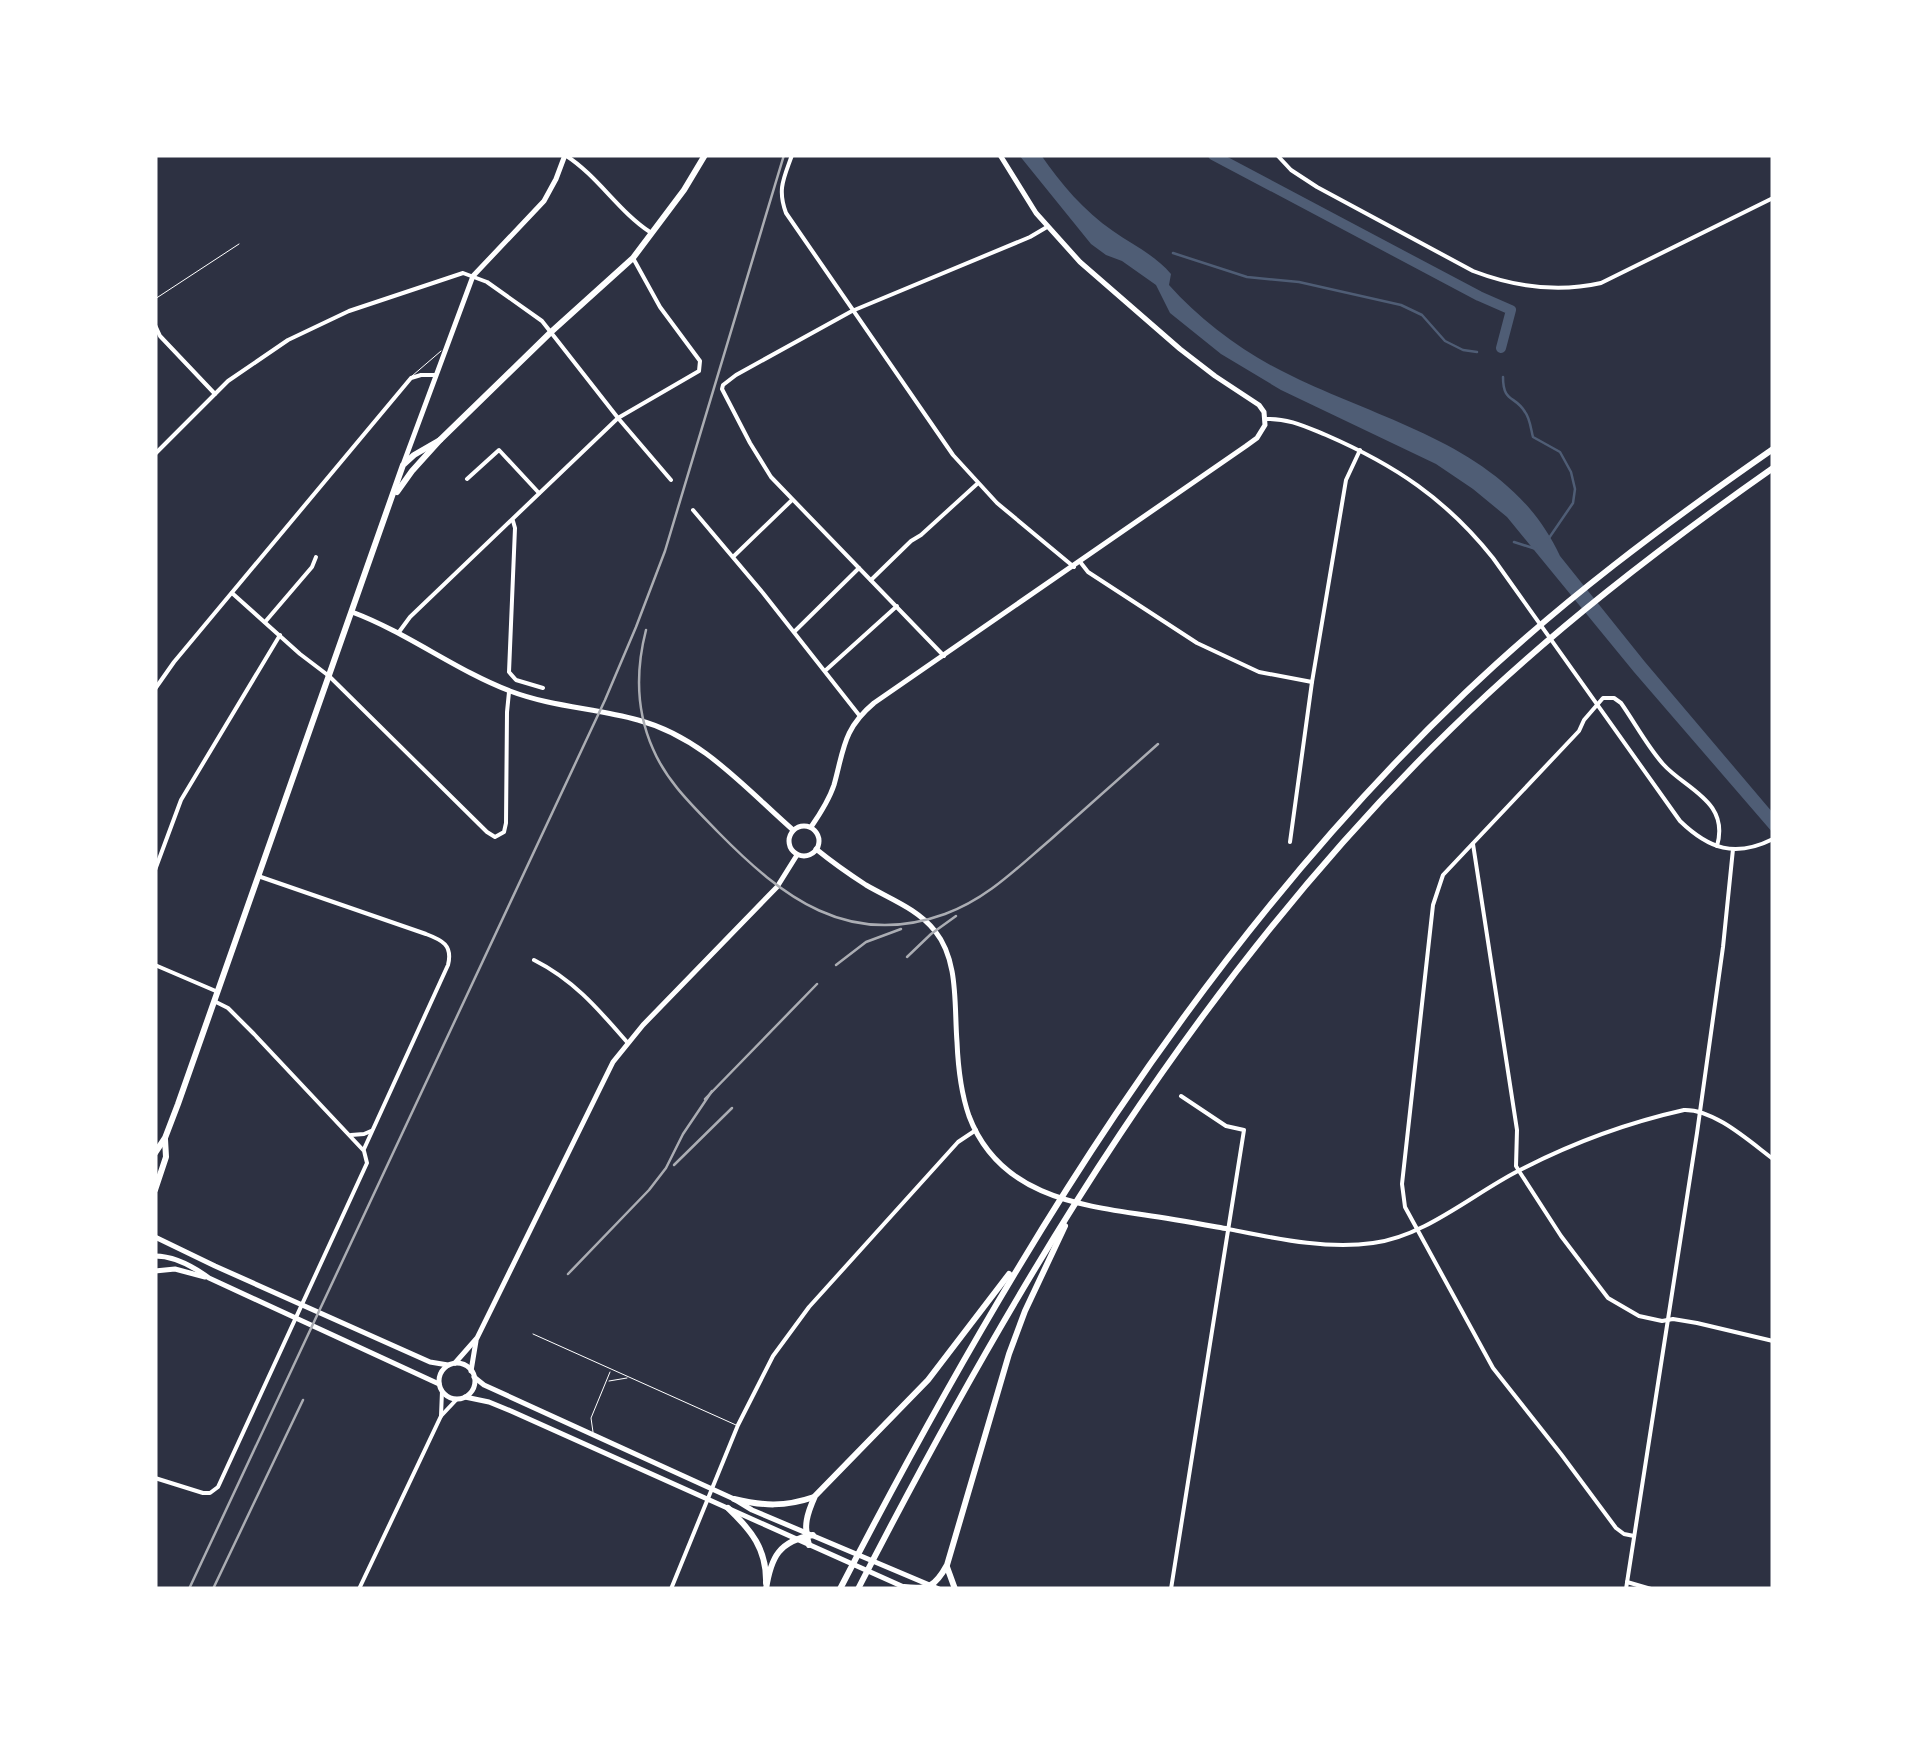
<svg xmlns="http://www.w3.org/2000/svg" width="1928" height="1744" font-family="'Libre Baskerville',serif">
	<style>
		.water { fill: #4f5d75 }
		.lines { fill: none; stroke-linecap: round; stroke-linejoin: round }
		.stream { stroke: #4f5d75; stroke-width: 2.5 }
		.canal { stroke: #4f5d75; stroke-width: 10 }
		.service { stroke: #fff; stroke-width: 1 }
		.minor { stroke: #fff; stroke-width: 4 }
		.tertiary { stroke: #fff; stroke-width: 5 }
		.secondary { stroke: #fff; stroke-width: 5 }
		.primary { stroke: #fff; stroke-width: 6 }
		.motorway { stroke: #fff; stroke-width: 6 }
		.rail { stroke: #abadb3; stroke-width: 2.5 }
	</style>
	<rect width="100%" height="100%" fill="#2d3142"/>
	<path class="water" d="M1019,155H1041C1061,184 1084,211 1113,231C1133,245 1155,255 1171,274L1169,285C1202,322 1247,355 1292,376C1390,424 1510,448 1560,556L1645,662L1773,813V833L1634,672L1507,517L1473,489L1436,464L1281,390L1221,354L1170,313L1156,285L1122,261L1106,255L1091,244Z"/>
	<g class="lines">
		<g class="stream">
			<polyline points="1173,253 1247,277 1299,282 1401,305 1422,315 1445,341 1463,350 1477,352"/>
			<path d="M1503,377C1503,403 1515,395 1525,412C1530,418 1531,430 1533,437L1560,452L1571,472L1575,489L1573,503L1549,538"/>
			<polyline points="1514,542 1536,549"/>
		</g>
		<polyline class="canal" points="1213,155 1479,296 1511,310 1501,348"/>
		<g class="service">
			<polyline points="155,299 239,244"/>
			<polyline points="412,376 441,351"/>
			<polyline points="533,1334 736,1425"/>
			<polyline points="609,1381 627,1378"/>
			<polyline points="593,1432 591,1418 610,1372"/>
		</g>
		<g class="minor">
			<path d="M565,155C598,176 618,211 650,232"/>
			<path d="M792,155C784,178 777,189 786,213L953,455L997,503L1074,567"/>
			<path d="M1277,155L1291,170L1317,187L1473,271C1515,287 1557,293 1601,283L1773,198"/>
			<polyline points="155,325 160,336 215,394"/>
			<path d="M1266,419C1288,418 1306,427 1326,435C1395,465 1446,499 1493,558L1680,821C1709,849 1735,858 1773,839"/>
			<polyline points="155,454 228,381 288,340 349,311 463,273 487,282 542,321 618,418 671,480"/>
			<polyline points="467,479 499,450 539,493"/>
			<polyline points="693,510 763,593 859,715"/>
			<polyline points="513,521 515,528 509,672 516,680 543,688"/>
			<polyline points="734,556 792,500"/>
			<polyline points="1081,563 1088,572 1197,643 1259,672 1312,682"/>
			<polyline points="871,580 911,541 921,535 977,484"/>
			<polyline points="232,593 300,654 329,676 487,832 495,837 504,832 506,823 507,712 509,692"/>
			<polyline points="265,622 312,567 316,557"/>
			<polyline points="795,631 859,568"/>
			<polyline points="399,632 410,617 618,418 699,371 700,361 660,307 633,258"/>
			<polyline points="944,656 771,477 750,443 722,389 723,385 736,375 852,311 1030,237 1047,227"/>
			<polyline points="826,670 897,606"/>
			<polyline points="155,689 174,662 411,378 421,375 435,375"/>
			<polyline points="1290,842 1312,682 1346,480 1360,450"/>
			<polyline points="1473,844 1517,1130 1516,1166 1519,1171 1561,1236 1608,1298 1639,1316 1662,1321 1673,1319 1697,1323 1773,1341"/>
			<polyline points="155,870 181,800 280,635"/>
			<path d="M258,876L426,934C442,940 453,945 448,965L364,1149"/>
			<path d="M534,960C574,980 599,1010 627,1042"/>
			<polyline points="155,965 218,992"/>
			<polyline points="351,1135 364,1134 371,1131"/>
			<path d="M1228,1229C1274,1238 1326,1250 1373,1243C1424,1237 1473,1194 1518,1171C1570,1144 1626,1123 1684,1110C1714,1109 1749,1141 1773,1159"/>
			<polyline points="441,1416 442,1391"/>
			<polyline points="155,1478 203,1493 210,1493 218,1487 367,1163 364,1151 254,1034 228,1008 214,1001"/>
			<path d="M1634,1536L1624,1534L1616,1528L1561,1454L1493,1368L1405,1207L1402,1184L1433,905L1443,875L1579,731L1584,720L1603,698H1614L1621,703C1635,723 1647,746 1663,764C1685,789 1730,801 1717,846"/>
			<polyline points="1627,1582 1651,1589"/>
			<polyline points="359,1589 441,1416 457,1399"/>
			<polyline points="671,1589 738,1425 773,1356 809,1307 958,1142 976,1130"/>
			<polyline points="1171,1589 1244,1130 1226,1126 1181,1096"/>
			<polyline points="1626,1589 1697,1133 1723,947 1733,849"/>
		</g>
		<g class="tertiary">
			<path d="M352,612C408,633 455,670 510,691C552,707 595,708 638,720C702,737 744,787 793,830"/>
			<circle cx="804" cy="841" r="15"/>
			<path d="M811,827C820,814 829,800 834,785C844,749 843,729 874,703L1246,446L1257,438L1265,425L1264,412L1259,405L1215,376L1180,349L1080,262L1036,213L1000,155"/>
			<path d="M816,849C832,862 849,874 866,885C890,899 918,909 935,931C959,961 954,1005 957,1042C958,1066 961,1093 969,1116C998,1193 1074,1205 1145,1215C1173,1219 1200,1224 1228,1229"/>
			<polyline points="455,1363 477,1338 613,1062 643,1025 777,887 797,855"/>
			<polyline points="471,1371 476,1341"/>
		</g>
		<g class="secondary">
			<polyline points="404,462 473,276 544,201 556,179 565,155"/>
			<polyline points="155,1237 215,1266 430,1362 448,1365"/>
			<path d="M155,1256C174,1256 194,1267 209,1278L439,1384"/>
			<polyline points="155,1271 175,1269 205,1277"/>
			<circle cx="457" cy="1381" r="18"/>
			<polyline points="474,1377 484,1385 734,1499 752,1510 939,1589"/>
			<polyline points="465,1397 489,1402 511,1411 906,1588"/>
		</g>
		<g class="primary">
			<polyline points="397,492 412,471 440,440 551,332 633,258 684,190 705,155"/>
			<polyline points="155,1153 165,1138 178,1104 403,465 414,455 440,440"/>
			<polyline points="155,1190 166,1157 165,1139"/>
		</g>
		<g class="motorway">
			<path d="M734,1499C763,1506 785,1507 814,1497"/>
			<path d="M728,1508C751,1530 767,1549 766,1583"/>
			<path d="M809,1545C803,1526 807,1514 815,1496L928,1380L1009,1274"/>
			<polyline points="947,1567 955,1589"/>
			<path d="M904,1587C928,1590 935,1587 947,1565L1009,1354L1025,1311L1065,1226"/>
			<path d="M766,1589C771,1557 779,1541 813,1535"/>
			<path d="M840,1589C1008,1264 1198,948 1465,693C1560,602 1665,524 1773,449"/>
			<path d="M858,1589C1017,1279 1200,973 1451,729C1550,632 1659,548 1773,468"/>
		</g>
		<g class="rail">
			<path d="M646,630C636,669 636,711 653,749C667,782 693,806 718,832C782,897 848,949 945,914C987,899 1017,868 1050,840C1086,808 1122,776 1158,744"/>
			<polyline points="907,957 931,934 956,916"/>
			<polyline points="836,965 866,942 901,929"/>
			<polyline points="705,1099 817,984"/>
			<polyline points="674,1165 732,1108"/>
			<polyline points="568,1274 649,1190 666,1168 683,1134 712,1091"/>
			<polyline points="189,1589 605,700 636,627 665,551 784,155"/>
			<polyline points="213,1589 303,1400"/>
		</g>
	</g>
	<rect width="1928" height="1744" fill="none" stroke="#ffffff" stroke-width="315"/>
</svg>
